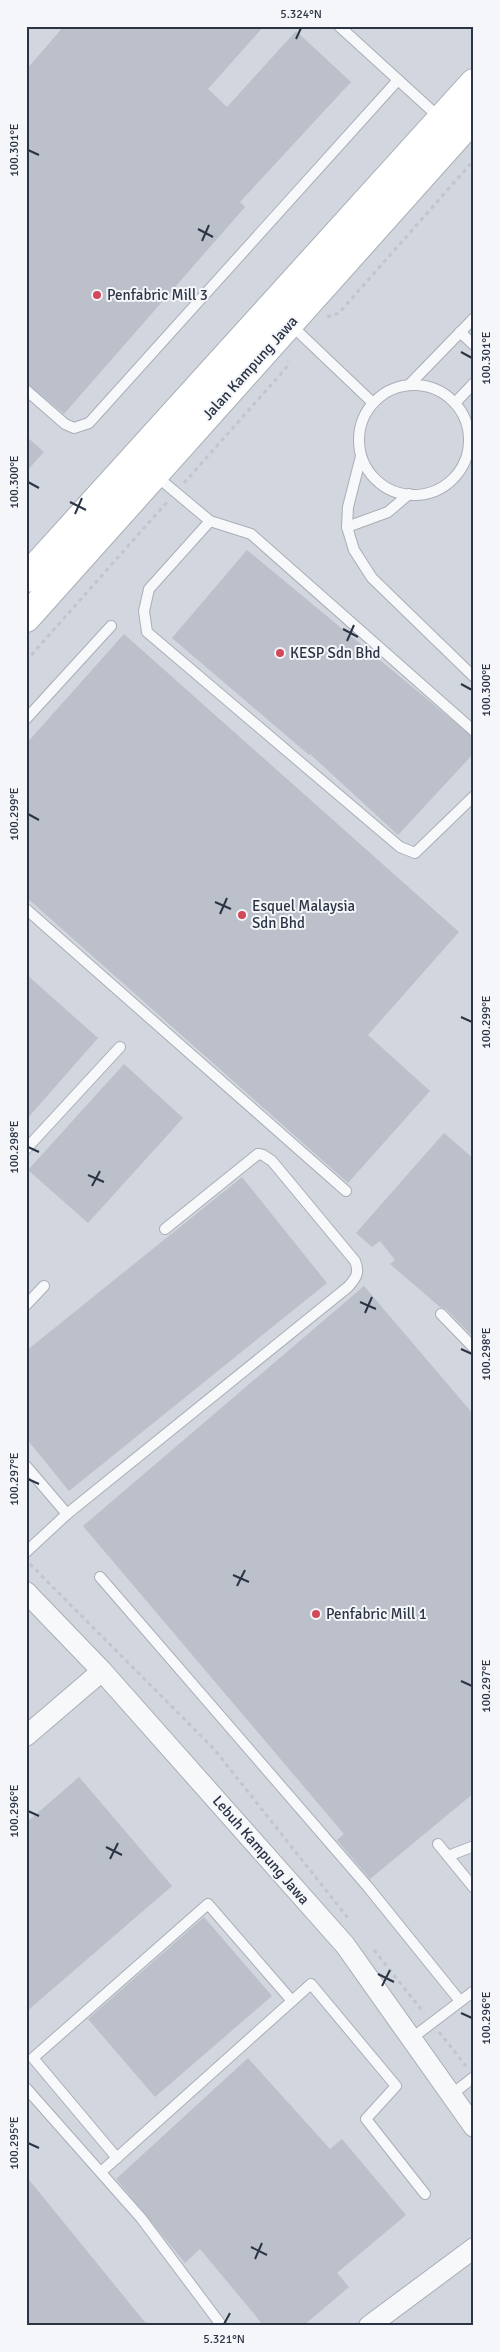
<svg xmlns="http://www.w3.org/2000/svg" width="500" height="2352" font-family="Signika,sans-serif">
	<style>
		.built { fill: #d2d6de }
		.building { fill: #bbc0ca }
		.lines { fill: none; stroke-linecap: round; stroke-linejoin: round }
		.lane-casing { stroke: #a9aeb7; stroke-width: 12 }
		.street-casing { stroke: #a9aeb7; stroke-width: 22 }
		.secondary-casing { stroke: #a9aeb7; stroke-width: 30 }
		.path { stroke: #c2c5cb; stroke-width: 3; stroke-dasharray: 4 4; stroke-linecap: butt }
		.lane { stroke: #f7f8fa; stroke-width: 10 }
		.street { stroke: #f7f8fa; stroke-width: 20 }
		.secondary { stroke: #fff; stroke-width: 28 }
		.ticks { fill: none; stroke: #2b3445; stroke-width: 2 }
		.poi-dot { fill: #d1495b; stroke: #f4f6f9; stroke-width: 2 }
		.labels { text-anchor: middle; stroke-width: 4; stroke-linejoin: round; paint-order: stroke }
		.poi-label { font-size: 15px; fill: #2b3445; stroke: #f4f6f9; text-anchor: start }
		.street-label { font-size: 15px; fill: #2b3445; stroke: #f4f6f9 }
		.neatline { fill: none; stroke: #2b3445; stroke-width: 2 }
		.ticks-label { font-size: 12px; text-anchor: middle; fill: #2b3445 }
	</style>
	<rect width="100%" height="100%" fill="#e4e7ec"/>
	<rect class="built" x="26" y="26" width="448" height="2300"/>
	<g class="building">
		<polygon points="64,26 264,26 208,89 227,107 296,31 351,82 240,202 245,207 64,414 26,383 26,70"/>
		<polygon points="26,436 44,452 26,472"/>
		<polygon points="247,550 474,738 474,753 398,835 310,754 309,755 172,638"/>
		<polygon points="124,634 459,932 368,1035 430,1091 348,1183 26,897 26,744"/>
		<polygon points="26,974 98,1038 26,1120"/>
		<polygon points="124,1064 183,1118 88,1223 28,1170"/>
		<polygon points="444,1133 474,1159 474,1338 446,1309 440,1307 390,1264 395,1260 380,1241 372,1247 356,1233"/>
		<polygon points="242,1177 327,1283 69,1491 26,1438 26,1351"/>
		<polygon points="364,1286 474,1415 474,1793 370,1879 337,1840 344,1834 83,1526"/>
		<polygon points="79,1777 172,1886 26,2012 26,1823"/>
		<polygon points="204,1917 272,1996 155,2097 88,2019"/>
		<polygon points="248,2058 330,2149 342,2139 406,2215 337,2273 349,2287 303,2326 264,2326 200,2249 185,2263 116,2179"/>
		<polygon points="26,2176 148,2326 26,2326"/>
	</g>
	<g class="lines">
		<g class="lane-casing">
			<g id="lane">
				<polyline points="339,26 441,119"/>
				<polyline points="290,324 373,403"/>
				<polyline points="460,332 474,345"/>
				<polyline points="409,385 474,318"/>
				<circle cx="414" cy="440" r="55"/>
				<polyline points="26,390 65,424 74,428 89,423 398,80"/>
				<polyline points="455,403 474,383"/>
				<polyline points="361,456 348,507 347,527 354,550 372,578 474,677"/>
				<polyline points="155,475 210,521 251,534 474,731"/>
				<polyline points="210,521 149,589 144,611 147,632 400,847 415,853 474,796"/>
				<polyline points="347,527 388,512 409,494"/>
				<polyline points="26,719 111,626"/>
				<polyline points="26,909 346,1191"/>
				<polyline points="26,1149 120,1047"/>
				<polyline points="26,1305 44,1286"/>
				<polyline points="441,1314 474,1348"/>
				<polyline points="26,1466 67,1514"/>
				<path d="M26,1552L67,1514L348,1287C356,1278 360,1273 355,1261L272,1161L263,1155L258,1154L165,1229"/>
				<polyline points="100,1577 368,1887 460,2001"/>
				<polyline points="438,1844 474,1888"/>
				<polyline points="448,1856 474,1846"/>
				<polyline points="412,2038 474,1991"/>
				<polyline points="26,2088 141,2218 222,2326"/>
				<polyline points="451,2095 474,2077"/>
				<polyline points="117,2158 33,2058 208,1904 292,2001"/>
				<polyline points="101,2172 311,1984 396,2086 366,2119 425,2194"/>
			</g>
		</g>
		<g class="street-casing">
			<g id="street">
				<polyline points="26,1592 102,1671 345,1945 474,2127"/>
				<polyline points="26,1736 102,1671"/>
				<polyline points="369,2326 474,2248"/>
			</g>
		</g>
		<g class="secondary-casing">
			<g id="secondary">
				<polyline points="26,578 474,83"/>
				<polyline points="26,618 474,117"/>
			</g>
		</g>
		<g class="path">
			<polyline points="327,317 339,313 474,160"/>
			<polyline points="184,483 286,368 288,361"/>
			<polyline points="26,661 168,501"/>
			<polyline points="30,1564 214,1749 348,1918"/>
			<polyline points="374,1950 424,2013"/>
			<polyline points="439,2032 466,2066"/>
		</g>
		<use href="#lane" class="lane"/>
		<use href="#street" class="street"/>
		<use href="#secondary" class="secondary"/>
	</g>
	<path class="ticks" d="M296,39L301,28M28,150L39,155M198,229L213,237M202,241L209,225M461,352L472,358M28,482L39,488M70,502L86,510M75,514L82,498M343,629L358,637M347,641L354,625M461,684L472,690M28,814L39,820M215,902L231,909M220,914L227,898M461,1017L472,1022M28,1147L39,1152M88,1175L104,1182M92,1186L100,1171M360,1302L376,1309M365,1313L372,1297M461,1349L472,1354M28,1479L39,1484M233,1575L249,1582M237,1586L245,1570M461,1681L472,1686M28,1811L39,1816M106,1847L122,1855M110,1859L118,1843M378,1974L394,1982M382,1986L390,1970M461,2013L472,2018M28,2143L39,2148M251,2247L267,2255M255,2259L262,2243M224,2324L230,2313"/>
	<g class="poi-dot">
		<circle cx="97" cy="295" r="5"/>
		<circle cx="280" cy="653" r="5"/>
		<circle cx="242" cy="915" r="5"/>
		<circle cx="316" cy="1614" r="5"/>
	</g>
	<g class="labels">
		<g class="poi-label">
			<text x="107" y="300">Penfabric Mill 3</text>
			<text x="290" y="658">KESP Sdn Bhd</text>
			<text x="252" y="911">Esquel Malaysia<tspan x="252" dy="17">Sdn Bhd</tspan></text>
			<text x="326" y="1619">Penfabric Mill 1</text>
		</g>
		<g class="street-label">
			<text transform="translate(250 368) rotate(-48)" y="5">Jalan Kampung Jawa</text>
			<text transform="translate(261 1850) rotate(49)" y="5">Lebuh Kampung Jawa</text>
		</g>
	</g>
	<rect width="500" height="2352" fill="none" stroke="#f4f6f9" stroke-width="55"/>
	<rect x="28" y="28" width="444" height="2296" class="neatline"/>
	<g class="ticks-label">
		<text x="301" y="18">5.324°N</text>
		<text transform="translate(14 150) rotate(-90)" y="4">100.301°E</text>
		<text transform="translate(486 358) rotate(-90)" y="4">100.301°E</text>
		<text transform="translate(14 482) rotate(-90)" y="4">100.300°E</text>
		<text transform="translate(486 690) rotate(-90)" y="4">100.300°E</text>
		<text transform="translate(14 814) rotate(-90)" y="4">100.299°E</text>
		<text transform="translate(486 1022) rotate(-90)" y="4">100.299°E</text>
		<text transform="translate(14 1147) rotate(-90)" y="4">100.298°E</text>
		<text transform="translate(486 1354) rotate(-90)" y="4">100.298°E</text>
		<text transform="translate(14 1479) rotate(-90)" y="4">100.297°E</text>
		<text transform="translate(486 1686) rotate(-90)" y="4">100.297°E</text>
		<text transform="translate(14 1811) rotate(-90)" y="4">100.296°E</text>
		<text transform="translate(486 2018) rotate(-90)" y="4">100.296°E</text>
		<text transform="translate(14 2143) rotate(-90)" y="4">100.295°E</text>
		<text x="224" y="2343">5.321°N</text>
	</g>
</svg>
